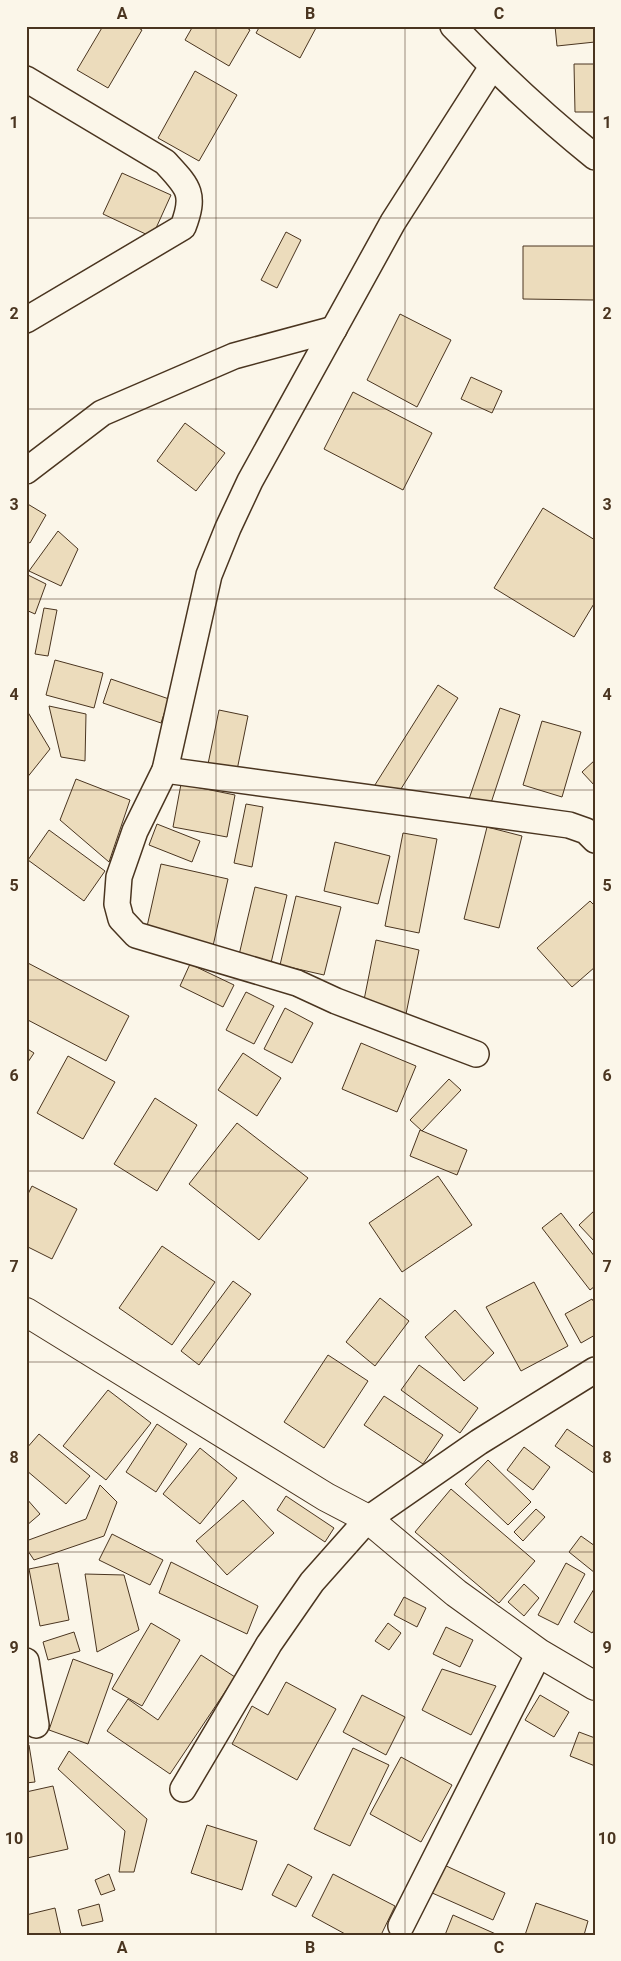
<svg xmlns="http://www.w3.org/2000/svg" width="621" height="1961" font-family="Roboto,sans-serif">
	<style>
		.building { fill: #ecdcbc; stroke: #4a3520 }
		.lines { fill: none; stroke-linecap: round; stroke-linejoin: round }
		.street-casing { stroke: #4a3520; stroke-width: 28 }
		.secondary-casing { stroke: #4a3520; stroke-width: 30 }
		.street { stroke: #fbf6e9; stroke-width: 25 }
		.secondary { stroke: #fbf6e9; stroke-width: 28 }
		.grid { fill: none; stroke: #4a3520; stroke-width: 1; stroke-opacity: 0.55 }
		.neatline { fill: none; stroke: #4a3520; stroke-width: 2 }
		.grid-label { font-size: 16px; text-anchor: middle; font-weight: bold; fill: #4a3520 }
	</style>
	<rect width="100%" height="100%" fill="#fbf6e9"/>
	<g class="building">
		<polygon points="103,26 135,26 142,30 108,88 77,70"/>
		<polygon points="193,26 244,26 250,30 229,66 185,40"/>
		<polygon points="260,26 317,26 300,58 256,33"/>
		<polygon points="555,26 595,26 595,42 557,46"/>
		<polygon points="574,64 595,64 595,112 575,112"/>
		<polygon points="195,71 237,95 199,161 158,138"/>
		<polygon points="122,173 171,195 152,237 103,214"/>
		<polygon points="286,232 301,240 277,288 261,280"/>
		<polygon points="523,246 594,246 594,300 523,299"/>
		<polygon points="400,314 451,340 417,407 367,380"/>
		<polygon points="471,377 502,391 492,413 461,399"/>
		<polygon points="353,392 432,433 403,490 324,449"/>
		<polygon points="185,423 225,453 196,491 157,461"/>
		<polygon points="26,503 46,515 30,543 26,541"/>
		<polygon points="543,508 595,540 595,602 574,637 494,588"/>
		<polygon points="58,531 78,549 61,586 29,571"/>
		<polygon points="26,574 46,584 35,614 26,610"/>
		<polygon points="44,608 57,610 48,656 35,654"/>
		<polygon points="55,660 103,673 94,708 46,695"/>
		<polygon points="111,679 169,699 161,723 103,703"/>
		<polygon points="438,685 458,698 394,800 373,788"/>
		<polygon points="49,706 86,714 85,761 61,757"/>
		<polygon points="500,708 520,715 489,809 468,802"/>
		<polygon points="26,709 50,749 26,779"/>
		<polygon points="219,710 248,716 236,775 207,769"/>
		<polygon points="542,721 581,732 562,797 523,785"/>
		<polygon points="595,760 595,786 582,772"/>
		<polygon points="76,779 130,800 109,862 60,820"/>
		<polygon points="181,784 235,795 227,837 173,827"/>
		<polygon points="246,804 263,807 252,867 234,863"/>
		<polygon points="157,824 200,841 192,862 149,845"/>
		<polygon points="487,827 522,836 499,928 464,919"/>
		<polygon points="49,830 105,871 84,901 28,860"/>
		<polygon points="403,833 437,839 419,933 385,926"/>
		<polygon points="335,842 390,856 378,904 324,891"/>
		<polygon points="161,864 228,879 213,946 146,931"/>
		<polygon points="255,887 287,895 271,963 239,955"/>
		<polygon points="296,896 341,907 324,975 280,965"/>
		<polygon points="590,901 595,906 595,967 572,987 537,948"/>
		<polygon points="376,940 419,950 406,1014 363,1005"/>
		<polygon points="26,962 129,1016 106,1061 26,1019"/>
		<polygon points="190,964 234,985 223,1007 180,986"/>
		<polygon points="246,992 274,1006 254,1044 226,1030"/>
		<polygon points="285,1008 313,1023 292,1063 264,1049"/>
		<polygon points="361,1043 416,1066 397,1112 342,1089"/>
		<polygon points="26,1048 34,1053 26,1065"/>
		<polygon points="243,1053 281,1078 257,1116 218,1090"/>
		<polygon points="68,1056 115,1082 83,1139 37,1113"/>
		<polygon points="449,1079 461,1090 422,1131 410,1120"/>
		<polygon points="155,1098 197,1125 157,1191 114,1164"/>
		<polygon points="237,1123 308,1178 259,1240 189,1184"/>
		<polygon points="420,1130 467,1150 457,1175 410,1156"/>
		<polygon points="438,1176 472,1225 402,1272 369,1223"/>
		<polygon points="32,1186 77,1209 52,1259 26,1246 26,1198"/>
		<polygon points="595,1210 595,1242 579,1225"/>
		<polygon points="561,1213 595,1257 595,1286 590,1290 542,1228"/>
		<polygon points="162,1246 215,1282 172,1345 119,1308"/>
		<polygon points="233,1281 251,1294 199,1365 181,1351"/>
		<polygon points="534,1282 568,1346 521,1371 486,1307"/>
		<polygon points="380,1298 409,1321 375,1366 346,1342"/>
		<polygon points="592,1299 595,1304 595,1335 581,1343 565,1314"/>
		<polygon points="455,1310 494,1353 464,1381 425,1337"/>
		<polygon points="328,1355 368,1381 324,1448 284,1422"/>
		<polygon points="419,1365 478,1408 460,1433 401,1390"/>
		<polygon points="108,1390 151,1423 106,1480 63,1446"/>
		<polygon points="384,1396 443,1435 423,1464 364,1425"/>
		<polygon points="157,1424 187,1444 156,1492 126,1472"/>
		<polygon points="567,1429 595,1448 595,1474 555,1446"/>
		<polygon points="39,1434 90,1476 66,1504 26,1470 26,1449"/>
		<polygon points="524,1447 550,1467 533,1490 507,1470"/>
		<polygon points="200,1448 237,1478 200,1524 163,1494"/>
		<polygon points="488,1460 531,1502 508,1525 465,1484"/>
		<polygon points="100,1485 117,1502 104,1536 34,1560 26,1548 26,1541 86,1519"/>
		<polygon points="451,1489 535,1561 499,1603 415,1532"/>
		<polygon points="286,1496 334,1528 325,1542 277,1510"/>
		<polygon points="26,1498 40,1514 26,1526"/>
		<polygon points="243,1500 274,1533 227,1575 196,1541"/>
		<polygon points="536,1509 545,1517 523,1541 514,1532"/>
		<polygon points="112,1534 163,1560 150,1585 99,1560"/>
		<polygon points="581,1536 595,1546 595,1573 569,1552"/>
		<polygon points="171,1562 258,1606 247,1634 159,1593"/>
		<polygon points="58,1563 69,1620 40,1626 29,1569"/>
		<polygon points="566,1563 585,1574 558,1625 538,1615"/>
		<polygon points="85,1574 124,1575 139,1630 97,1652"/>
		<polygon points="524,1584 539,1598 524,1616 508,1602"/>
		<polygon points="594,1589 595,1629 592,1633 574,1622"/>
		<polygon points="404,1597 426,1608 417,1627 394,1615"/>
		<polygon points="151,1623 180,1640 142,1706 112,1689"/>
		<polygon points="388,1623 401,1633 389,1650 375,1641"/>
		<polygon points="446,1627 473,1640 460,1667 433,1654"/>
		<polygon points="74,1632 80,1651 48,1660 43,1642"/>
		<polygon points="201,1655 235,1677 170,1774 107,1731 128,1699 158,1720"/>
		<polygon points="73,1659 113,1674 88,1744 49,1730"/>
		<polygon points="442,1669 496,1686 471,1735 422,1710"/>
		<polygon points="286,1682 336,1709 297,1780 232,1744 252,1706 268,1715"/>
		<polygon points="362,1695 405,1717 386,1755 343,1732"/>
		<polygon points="540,1695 569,1712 554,1737 525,1720"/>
		<polygon points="579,1732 595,1738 595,1766 570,1756"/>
		<polygon points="29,1745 35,1782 26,1783 26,1746"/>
		<polygon points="353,1748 389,1765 350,1846 314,1829"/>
		<polygon points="69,1751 147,1819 134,1872 119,1872 125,1831 58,1769"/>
		<polygon points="401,1757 452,1785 421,1842 370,1814"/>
		<polygon points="53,1786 68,1849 27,1858 26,1792"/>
		<polygon points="207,1825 257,1841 242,1890 191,1873"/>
		<polygon points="288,1864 312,1877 296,1907 272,1895"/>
		<polygon points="442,1864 505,1893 493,1920 430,1892"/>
		<polygon points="109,1874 115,1890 101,1895 95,1880"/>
		<polygon points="333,1874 395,1906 381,1935 347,1935 312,1916"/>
		<polygon points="536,1903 588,1921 584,1935 525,1935"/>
		<polygon points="99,1904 103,1921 82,1926 78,1910"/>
		<polygon points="55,1908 61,1935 26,1935 26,1915"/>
		<polygon points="453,1915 498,1935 445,1935"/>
	</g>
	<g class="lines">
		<g class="street-casing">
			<g id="street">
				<path d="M453,26C498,73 544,116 595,157"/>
				<path d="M26,79L165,162C188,187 196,193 183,227L26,320"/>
				<polyline points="26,471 102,413 234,356 334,329"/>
				<polyline points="165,770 569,825 586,831 595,840"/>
				<polyline points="476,1054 336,1001 297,983 136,935 121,919 117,904 119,877 135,831 165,770 209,575 228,528 250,481 393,222 492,67"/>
				<polyline points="26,1661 36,1725"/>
				<polyline points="183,1789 269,1644 312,1582 368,1519 479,1442 595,1370"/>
				<polyline points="401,1926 539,1653"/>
			</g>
		</g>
		<g class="secondary-casing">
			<polyline id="secondary" points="26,1312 326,1497 368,1519 456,1593 539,1653 595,1686"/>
		</g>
		<use href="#street" class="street"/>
		<use href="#secondary" class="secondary"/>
	</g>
	<path class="grid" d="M216,26V1935M405,26V1935M26,218H595M26,409H595M26,599H595M26,790H595M26,980H595M26,1171H595M26,1362H595M26,1552H595M26,1743H595"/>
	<rect width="621" height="1961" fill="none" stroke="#fbf6e9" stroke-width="55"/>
	<rect x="28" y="28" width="566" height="1906" class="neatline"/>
	<g class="grid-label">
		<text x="122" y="19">A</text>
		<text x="310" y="19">B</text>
		<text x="499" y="19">C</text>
		<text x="14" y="128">1</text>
		<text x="607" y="128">1</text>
		<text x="14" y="319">2</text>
		<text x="607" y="319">2</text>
		<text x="14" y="510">3</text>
		<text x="607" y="510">3</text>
		<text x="14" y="700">4</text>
		<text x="607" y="700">4</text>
		<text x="14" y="891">5</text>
		<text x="607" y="891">5</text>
		<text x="14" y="1081">6</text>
		<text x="607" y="1081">6</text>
		<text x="14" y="1272">7</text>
		<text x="607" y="1272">7</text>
		<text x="14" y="1463">8</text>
		<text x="607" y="1463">8</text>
		<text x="14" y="1653">9</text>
		<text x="607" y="1653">9</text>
		<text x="14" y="1844">10</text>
		<text x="607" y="1844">10</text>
		<text x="122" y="1953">A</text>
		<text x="310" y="1953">B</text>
		<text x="499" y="1953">C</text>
	</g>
</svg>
